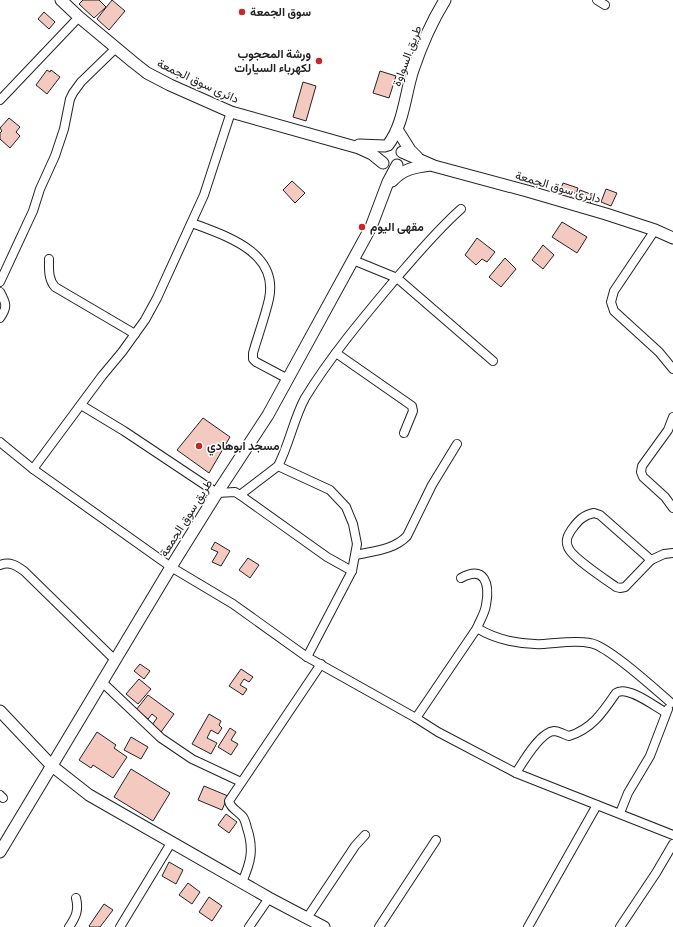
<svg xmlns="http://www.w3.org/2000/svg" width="673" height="927" font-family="'Fira Sans Condensed',Vazirmatn,sans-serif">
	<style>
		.building { fill: #f3c9c0; stroke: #222 }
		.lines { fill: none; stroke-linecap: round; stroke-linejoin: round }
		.street-casing { stroke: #222; stroke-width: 10 }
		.secondary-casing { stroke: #222; stroke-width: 13 }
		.street { stroke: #fff; stroke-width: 8 }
		.secondary { stroke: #fff; stroke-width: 11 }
		.poi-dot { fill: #c62828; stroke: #fff; stroke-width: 1.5 }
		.labels { text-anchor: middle; stroke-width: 3; stroke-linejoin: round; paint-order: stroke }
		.poi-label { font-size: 12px; font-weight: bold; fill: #222; stroke: #fff; text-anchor: start }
		.street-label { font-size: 12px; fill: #222; stroke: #fff }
	</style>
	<rect width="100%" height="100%" fill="#fff"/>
	<g class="building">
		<polygon points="83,0 99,0 106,7 94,18 79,4"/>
		<polygon points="112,0 125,11 109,30 97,19"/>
		<polygon points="44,12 55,22 49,29 38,19"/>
		<polygon points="47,70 50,72 51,70 60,77 47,94 36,85"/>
		<polygon points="380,71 396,76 389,98 373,93"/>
		<polygon points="303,82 316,86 306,121 293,117"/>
		<polygon points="9,118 20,127 16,132 20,136 10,148 0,139 0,133 2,131 0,128"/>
		<polygon points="292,181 305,193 295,203 283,190"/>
		<polygon points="563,183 578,188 576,194 573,192 570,199 559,194"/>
		<polygon points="606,189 617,193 611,206 601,202"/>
		<polygon points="580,190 593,195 590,204 577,200"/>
		<polygon points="562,222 587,237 577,253 552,237"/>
		<polygon points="477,238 495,252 487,262 482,259 476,265 465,255"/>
		<polygon points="543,245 554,255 543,269 532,260"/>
		<polygon points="505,258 516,269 501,287 489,277"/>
		<polygon points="203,418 230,437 209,473 177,450"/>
		<polygon points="215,542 230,551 221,566 212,562 218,552 211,549"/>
		<polygon points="248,558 259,565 250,578 239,570"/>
		<polygon points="140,664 150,671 144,679 134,671"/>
		<polygon points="241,669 253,677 249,682 244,679 240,685 247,689 243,695 229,686"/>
		<polygon points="139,679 151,689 138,704 126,694"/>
		<polygon points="148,695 174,714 161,732 152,725 157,718 152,714 148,719 136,710"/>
		<polygon points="209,714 221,721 219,725 222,728 218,734 211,730 207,738 217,743 211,754 192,744"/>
		<polygon points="230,728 236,732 231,740 238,744 231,755 218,747"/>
		<polygon points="97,732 116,745 114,748 127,757 113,778 93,765 91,768 79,760"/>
		<polygon points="131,737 148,747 141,759 124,750"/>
		<polygon points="131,769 170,793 153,821 114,797"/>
		<polygon points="204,786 228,796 222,810 198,800"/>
		<polygon points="226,814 237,822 229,833 218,825"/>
		<polygon points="169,862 183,870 176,884 162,876"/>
		<polygon points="188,883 200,892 192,904 179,895"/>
		<polygon points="209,897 222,906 212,921 199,912"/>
		<polygon points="104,904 113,910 100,927 90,927 89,926"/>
	</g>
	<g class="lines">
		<g class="street-casing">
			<g id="street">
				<polyline points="597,0 605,5"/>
				<polyline points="0,100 79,17"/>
				<path d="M192,223C226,236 279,252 269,299C265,317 258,335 253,353V359L256,362L288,379"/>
				<polyline points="655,230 614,291 611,302 614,311 659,352 673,369"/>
				<path d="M49,259C49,269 48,279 55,287L135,334"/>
				<polyline points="353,260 397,278 493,361"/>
				<polyline points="0,282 33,211 40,189 55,156 64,129 70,99 73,93 81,82 116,48"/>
				<path d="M0,292C6,303 8,307 0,318"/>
				<polyline points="336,353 412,406 413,411 404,433"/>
				<polyline points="81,405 124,431 217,493 235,492 240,495 278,466"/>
				<polyline points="673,417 668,430 642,466 641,472 643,477 665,497 673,508"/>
				<polyline points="0,442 33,469 171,567 233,604 307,657 416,718 438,732 516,773 673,835"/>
				<polyline points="33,469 102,376 122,352 145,320 157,298 204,195 231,112"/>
				<polyline points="240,495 327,557 352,571"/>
				<path d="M594,513L600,515L651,560L625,587L620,588L616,587C606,580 571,557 568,547C565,540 568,535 572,529C578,521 583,515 594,513Z"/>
				<path d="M356,555C373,551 394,550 407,536L432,485L457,444"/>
				<polyline points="651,560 664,554 673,553"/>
				<path d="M0,565C10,561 17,566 24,571L115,660"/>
				<path d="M461,578C485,565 490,584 486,605C485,613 480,620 477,628"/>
				<path d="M307,657L352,571L357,544L353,524L346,507L330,490L278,466C289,445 294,418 305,398C330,357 362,319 393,282C415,257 436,231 461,209"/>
				<polyline points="102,682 161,738 192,759 241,782"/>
				<path d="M416,718L477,628C496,640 522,645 544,644C559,643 575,640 590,643C607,645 656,690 671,703"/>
				<path d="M516,773C523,762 540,732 554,731C559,731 565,735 569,736C592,729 603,712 616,693C627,685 654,706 665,712"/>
				<polyline points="0,795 3,798"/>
				<polyline points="620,813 628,793 650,756 668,709"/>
				<path d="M242,882C251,862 254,849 247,828C246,824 245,820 243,817C238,811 230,808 229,801L321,664"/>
				<polyline points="307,918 355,846 365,835"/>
				<path d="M69,927C76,917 79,910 76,898"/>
				<polyline points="120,927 171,843"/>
				<polyline points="249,927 269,898"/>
				<polyline points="379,927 436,840"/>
				<polyline points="528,927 597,805"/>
				<polyline points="620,927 656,873 673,844"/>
			</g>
		</g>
		<g class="secondary-casing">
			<g id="secondary">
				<polyline points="61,0 79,17 133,62 147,73 170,85 231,112 359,148 372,154 383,163"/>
				<polyline points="398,131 410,150 417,157"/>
				<polyline points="359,145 385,146"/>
				<path d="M388,145C404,124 405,94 413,70C421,46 432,21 445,0"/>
				<polyline points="402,152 434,166 527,191 606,214 655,230 673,238"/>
				<path d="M392,181C403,169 415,167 430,165"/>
				<polyline points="0,711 52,766 89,795 269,898 324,927"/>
				<polyline points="0,852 171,567 217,493 268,415 371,227 388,182 397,165"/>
			</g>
		</g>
		<use href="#street" class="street"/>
		<use href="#secondary" class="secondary"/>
	</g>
	<g class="poi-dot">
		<circle cx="242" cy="12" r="4"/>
		<circle cx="319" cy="61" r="4"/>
		<circle cx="362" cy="227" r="4"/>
		<circle cx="199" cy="446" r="4"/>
	</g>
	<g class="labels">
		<g class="poi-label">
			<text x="250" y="16">سوق الجمعة</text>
			<text x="311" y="58" text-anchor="end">ورشة المحجوب<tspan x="311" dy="14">لكهرباء السيارات</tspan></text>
			<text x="370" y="231">مقهى اليوم</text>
			<text x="207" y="450">مسجد ابوهادي</text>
		</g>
		<g class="street-label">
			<text transform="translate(407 56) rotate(-70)" y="4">طريق السواوة</text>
			<text transform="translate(198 81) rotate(25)" y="4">دائرى سوق الجمعة</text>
			<text transform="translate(558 187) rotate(16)" y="4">دائرى سوق الجمعة</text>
			<text transform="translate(186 518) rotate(-58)" y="4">طريق سوق الجمعة</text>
		</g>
	</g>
</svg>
